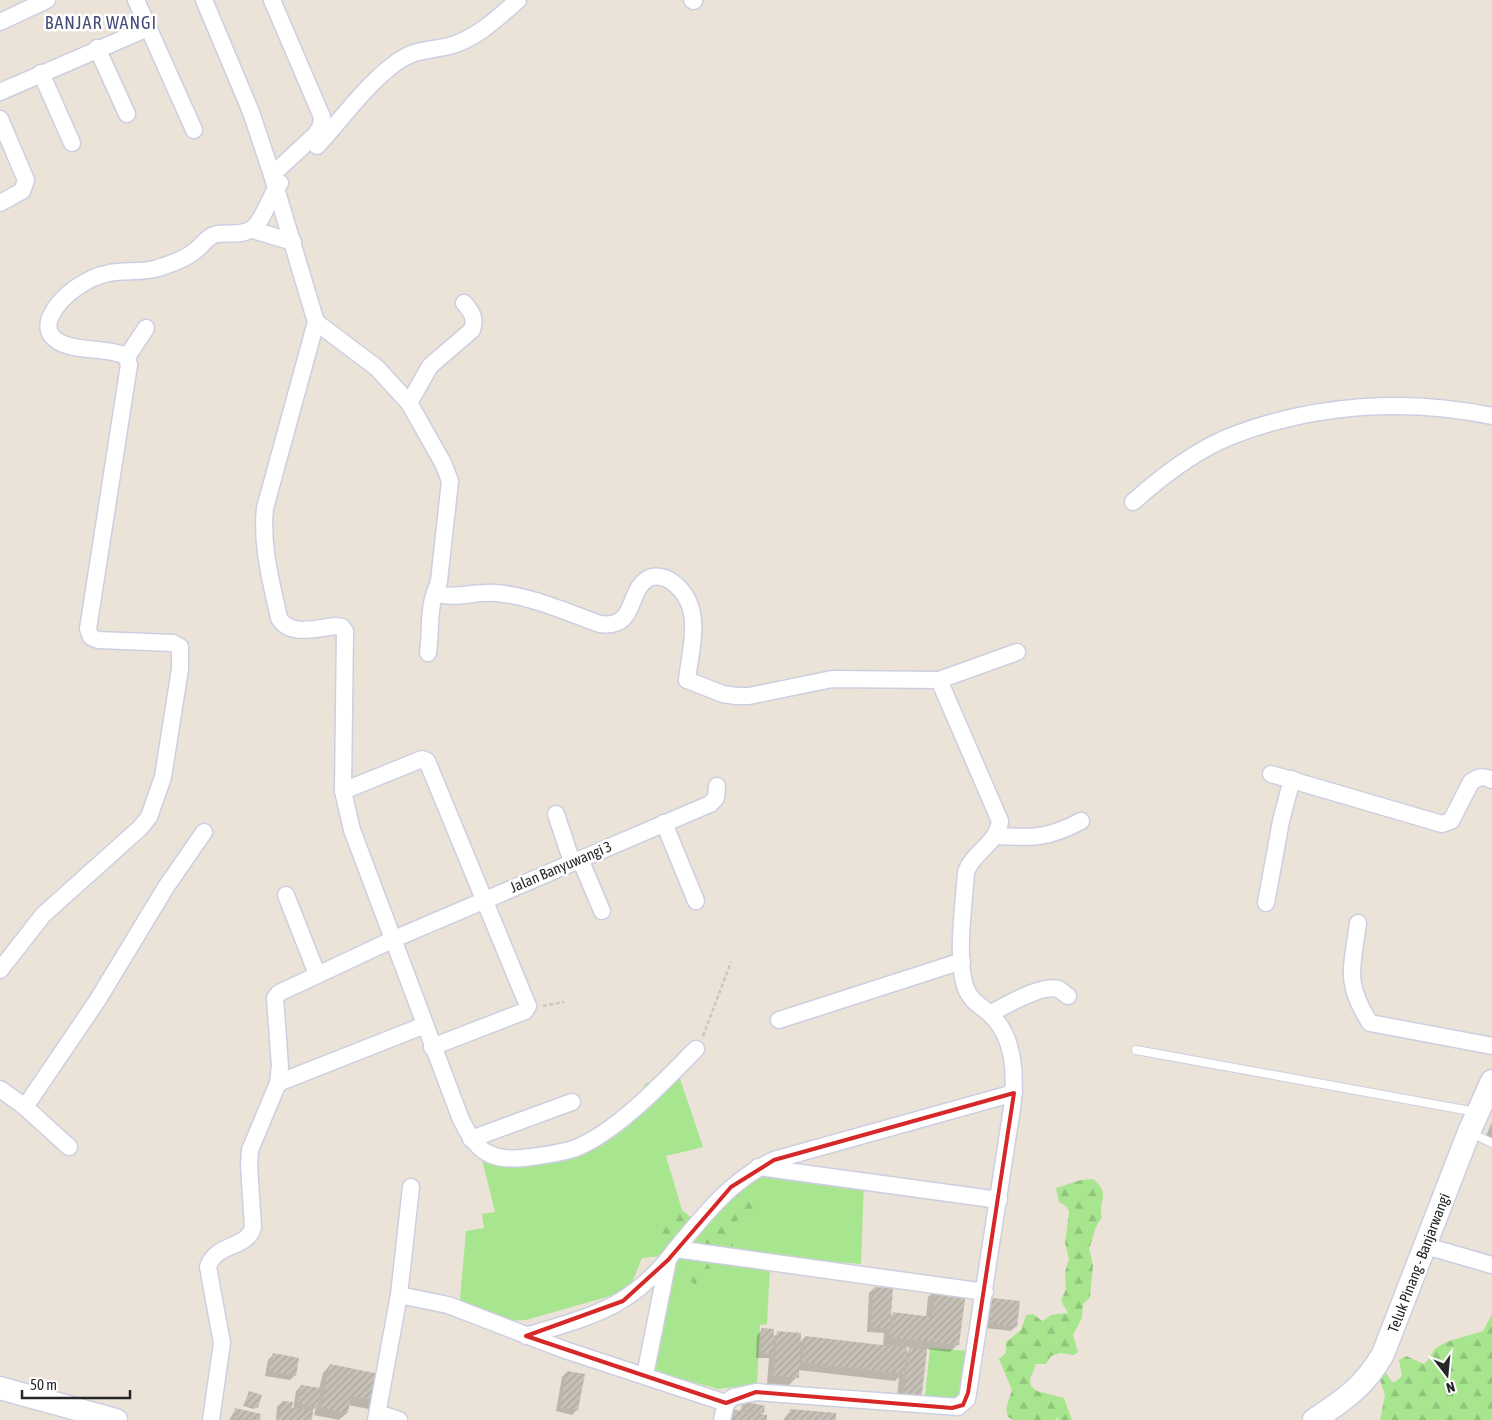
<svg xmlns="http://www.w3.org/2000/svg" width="1492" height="1420" font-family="'Asap Condensed',sans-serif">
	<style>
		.green { fill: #a8e58f }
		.forest { fill: url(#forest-firs) }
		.shadow { fill: #0003; fill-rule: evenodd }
		.building { fill: url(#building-hatch) }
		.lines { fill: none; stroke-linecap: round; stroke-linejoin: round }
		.lane-casing { stroke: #cccfe1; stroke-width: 10 }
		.street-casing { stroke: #cccfe1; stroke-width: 19 }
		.secondary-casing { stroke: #cccfe1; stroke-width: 25 }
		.path { stroke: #c7c7c7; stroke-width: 2.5; stroke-dasharray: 4 2.5; stroke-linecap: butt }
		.lane { stroke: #fff; stroke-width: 8 }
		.street { stroke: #fff; stroke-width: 16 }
		.secondary { stroke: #fff; stroke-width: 22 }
		.marked { fill: none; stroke: #d62828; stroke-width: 4; stroke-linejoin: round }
		.labels { text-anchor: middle; stroke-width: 5; stroke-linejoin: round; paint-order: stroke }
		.street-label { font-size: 15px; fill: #272727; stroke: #fff }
		.quarter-label { font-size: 18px; letter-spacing: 1px; fill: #464c79; stroke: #fff }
	</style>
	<defs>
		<pattern id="forest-firs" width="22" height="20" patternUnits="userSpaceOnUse" patternTransform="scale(1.25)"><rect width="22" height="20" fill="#a8e58f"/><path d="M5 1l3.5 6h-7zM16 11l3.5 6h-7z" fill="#91c47b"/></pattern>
		<pattern id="building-hatch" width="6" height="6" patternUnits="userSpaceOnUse" patternTransform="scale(1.25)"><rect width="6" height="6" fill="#c6c0b7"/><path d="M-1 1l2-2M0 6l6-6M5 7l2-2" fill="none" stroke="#aaa59d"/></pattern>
	</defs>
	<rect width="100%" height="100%" fill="#ebe3d7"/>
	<g class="green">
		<polygon points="677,1070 703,1147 666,1156 692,1244 770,1267 767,1324 760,1325 757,1384 718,1389 653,1371 663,1256 642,1258 632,1282 617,1294 526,1320 498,1321 466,1308 460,1299 466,1231 484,1228 482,1214 495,1212 482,1159 567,1155 632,1108 646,1083 658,1082"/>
		<polygon points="753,1166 864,1180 861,1264 728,1252 725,1228"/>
		<polygon points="930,1348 969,1351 963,1399 924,1405"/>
	</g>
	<g class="forest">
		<path d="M1093,1179C1112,1194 1097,1201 1102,1218C1094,1226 1094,1237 1089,1248L1093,1265L1090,1297L1083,1304L1082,1318L1073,1335L1078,1352L1074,1355L1060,1353L1051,1356L1046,1364H1036L1030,1379L1031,1386L1037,1391L1064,1398L1072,1420H1058V1416L1056,1420H1014L1008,1417L1006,1408L1012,1390L999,1359L1006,1353V1342L1021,1330L1026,1315L1033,1314L1042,1321L1051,1315L1068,1313L1061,1301L1066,1289L1065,1272L1069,1259L1065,1243L1069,1212L1067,1207L1059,1202L1056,1188L1081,1180Z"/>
		<path d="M743,1187L746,1198L754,1208L752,1213L740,1214L733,1229L727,1231L733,1245L732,1264L715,1269H699L696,1285L689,1280L684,1271L686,1267L696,1262V1257C669,1247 645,1236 676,1209L683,1211L697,1222Z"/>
		<path d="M1492,1314V1420H1380L1385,1395L1379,1377L1384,1370L1392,1382H1395L1402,1376L1399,1360L1406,1356L1424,1364C1430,1360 1431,1353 1436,1348C1448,1339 1469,1336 1483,1331Z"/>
	</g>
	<g class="shadow">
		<polygon points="1492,1122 1492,1141 1485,1138"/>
		<path d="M874,1288L889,1318L893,1314L926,1318L928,1297L936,1290L958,1344L950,1352L926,1349L920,1402L896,1408L899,1377L895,1381L798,1370L797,1377L789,1385L767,1384L769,1358H756L757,1335L762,1330L772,1338L778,1333L799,1343L805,1337L883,1346L884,1333L867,1332L869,1293ZM906,1347L911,1348L905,1354Z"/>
		<polygon points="993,1299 1016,1326 1011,1331 985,1328 988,1304"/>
		<polygon points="273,1355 295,1375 290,1380 265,1376 268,1360"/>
		<polygon points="330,1365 377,1401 369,1409 348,1405 347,1413 339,1420 314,1415 316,1407 312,1411 311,1420 276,1420 277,1407 282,1402 293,1410 296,1391 301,1386 319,1389 323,1373"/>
		<polygon points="567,1372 577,1410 572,1415 556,1411 562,1377"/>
		<polygon points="249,1392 256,1407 254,1409 243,1406"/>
		<polygon points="743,1403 762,1413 760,1415 765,1420 740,1412"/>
		<polygon points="236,1409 260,1415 258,1420 229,1420"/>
		<polygon points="791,1410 834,1420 783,1420"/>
	</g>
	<g class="building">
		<polygon points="874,1287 893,1288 890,1329 871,1327"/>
		<polygon points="936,1288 966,1292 959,1345 890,1337 893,1312 932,1317"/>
		<polygon points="992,1298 1020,1301 1017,1327 989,1323"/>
		<polygon points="761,1328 774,1329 773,1354 761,1354"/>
		<polygon points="777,1331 801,1333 799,1378 774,1376"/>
		<polygon points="805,1336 907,1348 904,1374 802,1362"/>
		<polygon points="909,1348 927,1350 921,1402 903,1401"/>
		<polygon points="273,1353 299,1358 296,1376 269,1371"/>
		<polygon points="330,1364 384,1375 378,1401 351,1396 348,1413 321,1408"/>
		<polygon points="567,1371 585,1374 578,1410 560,1407"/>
		<polygon points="301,1385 321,1388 318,1407 298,1403"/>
		<polygon points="249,1391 262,1395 258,1408 245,1404"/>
		<polygon points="282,1401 293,1402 292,1408 313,1411 312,1420 279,1420"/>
		<polygon points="743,1401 765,1406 764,1413 741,1409"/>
		<polygon points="235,1408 261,1414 260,1420 233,1418"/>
		<polygon points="731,1409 767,1415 767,1420 729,1420"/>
		<polygon points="790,1409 836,1413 836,1420 789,1420"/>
	</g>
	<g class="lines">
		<g class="lane-casing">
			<g id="lane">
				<polyline points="1136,1050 1476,1112"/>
				<polyline points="1471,1133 1492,1143"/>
			</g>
		</g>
		<g class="street-casing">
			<g id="street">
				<polyline points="136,0 194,130"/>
				<polyline points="204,0 251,112 272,175"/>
				<path d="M272,0L322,117L321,126L316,134L272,175L316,322L265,508C261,545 271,581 279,618C290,637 318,628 336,626L342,627L345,631L343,791L352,830L460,1117C476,1153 492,1163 531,1157C546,1155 562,1153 576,1148C618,1131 664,1081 696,1049"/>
				<polyline points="692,0 694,1"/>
				<polyline points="0,22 47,0"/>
				<polyline points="97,48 127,114"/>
				<polyline points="41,73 72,143"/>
				<polyline points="0,92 148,28"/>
				<polyline points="0,119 26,180 22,191 0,203"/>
				<path d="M317,146C342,119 374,74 405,57C419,49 434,50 449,46C476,39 498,18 518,0"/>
				<polyline points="253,230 293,242"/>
				<path d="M316,322L377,368L409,403L443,463L450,481L439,581L435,593C455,600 475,591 496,593C532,596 566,612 600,624C638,629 626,590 649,578C656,575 665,577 671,581C705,605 691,645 687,680L723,694L736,696H749L832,679L939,680L1000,821C998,843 973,852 966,872C964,904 956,957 965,986C970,1001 980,1005 990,1014C1015,1037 1016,1076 1012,1108L968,1393L967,1399L958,1407L756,1392L733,1397L726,1403L565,1350L448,1305L399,1295L376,1420"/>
				<path d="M127,357C107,345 66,355 51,335C47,329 48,320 52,314C61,295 88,277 109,273C125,270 143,273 158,268C171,264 186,259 196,250C203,245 207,236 217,234C228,232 239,236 250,230C263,224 270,194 280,183"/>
				<path d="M409,403L430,366L472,330C476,318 472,312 464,303"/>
				<path d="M1133,502C1162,476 1197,449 1234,435C1315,404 1407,398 1492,416"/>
				<path d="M428,653C431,634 428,610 435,593"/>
				<polyline points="939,680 1017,652"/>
				<path d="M1271,774L1442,824L1451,821L1471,782C1479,776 1484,776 1492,780"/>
				<polyline points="343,791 422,759 427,761 528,1006 525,1011 432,1047"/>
				<polyline points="556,814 572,862"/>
				<polyline points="664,823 696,901"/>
				<path d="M996,836C1033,838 1047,839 1081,821"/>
				<polyline points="580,859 602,911"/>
				<polyline points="286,895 317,974"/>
				<polyline points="1266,903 1281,821 1292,779"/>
				<path d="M1358,923C1352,969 1344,982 1370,1023L1492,1046"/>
				<polyline points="0,970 43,915 140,828 149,817 163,777 180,669 180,647 173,643 98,640 91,637 88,629 129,365 127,357 146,328"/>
				<path d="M990,1014C1004,1006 1042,984 1058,989C1061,990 1065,994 1068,996"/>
				<polyline points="779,1020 962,961"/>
				<polyline points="278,1083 425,1025"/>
				<polyline points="0,1089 25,1107 69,1147"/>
				<polyline points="25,1107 97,1001 166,887 204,832"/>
				<polyline points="471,1139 572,1102"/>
				<polyline points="758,1167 999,1200"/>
				<polyline points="1426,1246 1492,1265"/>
				<path d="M985,1292L676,1249C706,1213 731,1180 774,1160L1014,1093"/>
				<polyline points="399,1295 411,1187"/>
				<path d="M526,1336C592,1316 632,1308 676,1249"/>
				<polyline points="645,1375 668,1260"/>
				<polyline points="378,1413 399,1420"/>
				<path d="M211,1420L222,1343L208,1267C216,1242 248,1249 253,1227L249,1166L250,1150L278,1083L280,1066L275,998L279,993L394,939L710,804L716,798L717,786"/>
				<polyline points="722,1420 726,1403"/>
			</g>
		</g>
		<g class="secondary-casing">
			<g id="secondary">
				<polyline points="0,1388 116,1420"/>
				<path d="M1314,1420C1344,1400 1365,1386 1383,1354L1469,1132L1492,1081"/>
			</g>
		</g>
		<g class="path">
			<polyline points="543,1006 564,1002"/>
			<polyline points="703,1036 731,962"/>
		</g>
		<use href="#lane" class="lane"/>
		<use href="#street" class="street"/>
		<use href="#secondary" class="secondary"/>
	</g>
	<path class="marked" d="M1014,1093L968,1393L963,1405L952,1408L756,1392L726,1403L526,1336L623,1301L668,1260L731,1187L774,1160Z"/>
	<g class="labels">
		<g class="street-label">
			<text transform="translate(561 867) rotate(-23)" y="5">Jalan Banyuwangi 3</text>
			<text transform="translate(1419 1263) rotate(-69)" y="5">Teluk Pinang - Banjarwangi</text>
		</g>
		<g class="quarter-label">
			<text x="101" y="29">BANJAR WANGI</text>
		</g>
	</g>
	<g transform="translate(1447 1375) rotate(164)" stroke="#ffffff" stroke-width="4" paint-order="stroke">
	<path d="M0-4L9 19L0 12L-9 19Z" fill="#272727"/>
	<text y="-8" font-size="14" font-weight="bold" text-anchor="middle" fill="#272727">N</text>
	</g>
	<path d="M22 1390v8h108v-8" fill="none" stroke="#272727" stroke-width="2.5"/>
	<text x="30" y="1390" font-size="15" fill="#272727" stroke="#ffffff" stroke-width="4" paint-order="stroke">50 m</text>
</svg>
